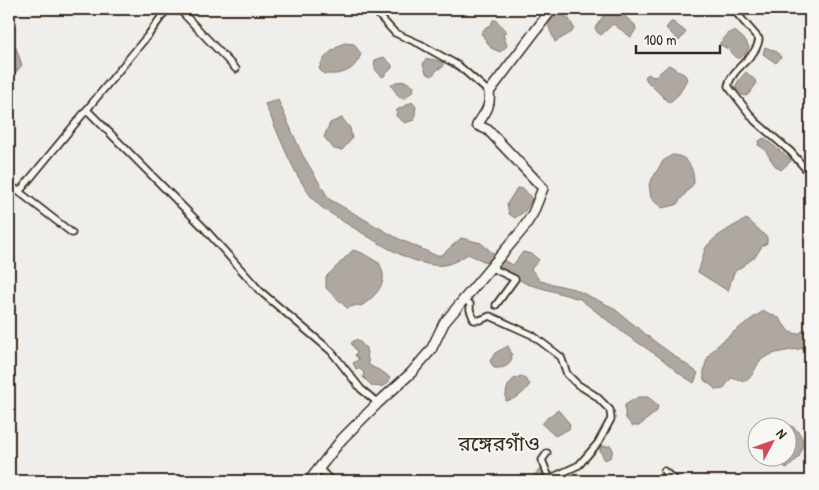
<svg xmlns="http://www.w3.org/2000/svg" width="819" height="490" font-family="'Patrick Hand','Noto Sans Bengali',sans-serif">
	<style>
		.water { fill: #afa8a1; stroke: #81766d }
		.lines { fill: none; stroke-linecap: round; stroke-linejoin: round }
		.street-casing { stroke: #3b2a1e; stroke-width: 9 }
		.secondary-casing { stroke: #3b2a1e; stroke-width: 12 }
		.street { stroke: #f6f6f2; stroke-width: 5.5 }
		.secondary { stroke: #f6f6f2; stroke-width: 9 }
		.labels { text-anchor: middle; stroke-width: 4; stroke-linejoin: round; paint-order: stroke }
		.quarter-label { font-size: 21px; fill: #3b2a1e; stroke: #f6f6f2 }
	</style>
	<rect width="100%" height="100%" fill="#efeeea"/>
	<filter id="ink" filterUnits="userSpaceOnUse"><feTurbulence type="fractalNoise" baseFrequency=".02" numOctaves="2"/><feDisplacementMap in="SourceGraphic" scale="10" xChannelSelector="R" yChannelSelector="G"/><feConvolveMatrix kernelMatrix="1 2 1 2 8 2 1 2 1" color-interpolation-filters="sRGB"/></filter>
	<g filter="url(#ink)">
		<g class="water">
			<polygon points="608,9 616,9 635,25 636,29 631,37 613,24 601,35 597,32 595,28"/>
			<path d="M560,13L569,19L574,28L572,32L555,42C549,25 543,25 560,13Z"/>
			<polygon points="493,20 496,20 507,32 503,34 507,46 500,52 491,48 481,33 486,27 491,25"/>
			<polygon points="671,22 673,22 686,32 679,41 666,28"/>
			<polygon points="735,31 746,41 749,48 746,53 738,59 728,49 719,44 729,33"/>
			<polygon points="9,42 15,45 22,65 9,80"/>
			<path d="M344,43L354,44L361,54C354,72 342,75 324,74L319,69C324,55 332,50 344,43Z"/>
			<polygon points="765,47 777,52 781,57 776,63 763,54"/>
			<path d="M384,57L392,65V68L383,77C376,72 373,68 375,60Z"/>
			<polygon points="431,59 443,62 443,67 438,69 432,76 426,73 423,64 425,60"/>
			<polygon points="669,65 685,75 687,79 679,94 669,103 647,81 645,77 648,74 653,77 656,76"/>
			<polygon points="746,72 755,80 756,84 750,93 746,96 742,95 735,87 739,80"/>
			<polygon points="405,81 414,87 413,91 404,99 399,97 391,85 396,82"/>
			<path d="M278,100L302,154L329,199L397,238L435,255H442L461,238L481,243L495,255L488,263L468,254C457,261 447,267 433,265C403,261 370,237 344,222C334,215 321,209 313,199C291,171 280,136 265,104Z"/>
			<polygon points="412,102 416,107 414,120 405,123 396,116 397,110"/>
			<polygon points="342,118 350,128 352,139 342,150 334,149 324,137 330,123"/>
			<path d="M764,138L790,159L791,161L781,170C770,165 769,149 758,145L759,141Z"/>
			<path d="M672,155C688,155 694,169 694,183L676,205L661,208L651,198L649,184L663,161Z"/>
			<polygon points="517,188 524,189 532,199 525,211 515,218 509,214 507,204"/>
			<path d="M747,219L767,237V243L762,246L755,257L734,272L728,291L698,272C701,265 703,255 705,249C711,238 736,224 747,219Z"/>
			<path d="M353,250L362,253L379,263C381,267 383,271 383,275C385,287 371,300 361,306L357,305L347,308L326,288V277Z"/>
			<polygon points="523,252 532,254 539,260 531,269 540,281 574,289 612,307 654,341 698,373 694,383 680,374 661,358 625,334 580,299 527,284 494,267 500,259 513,265"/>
			<path d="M764,311L779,318L789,332L798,334L810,326V347C797,350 769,351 760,361C755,368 753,376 746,381L731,378L723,389L717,390L704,380C703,371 705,362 710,354C715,345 754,316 764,311Z"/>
			<path d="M357,339L366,348L369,365C377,370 384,371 390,378C388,388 380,387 372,386L363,377L364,373L360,369H356L353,363L359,359L355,355L357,352L351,343Z"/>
			<path d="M508,346C517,361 509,369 494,368L490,361L495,353Z"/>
			<path d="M522,376L530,384C523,394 518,398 506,401C505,389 509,378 522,376Z"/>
			<polygon points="638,397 648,397 658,405 657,411 639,426 632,426 625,417 625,405"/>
			<polygon points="558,410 570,424 569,429 555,436 542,424 548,417"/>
			<path d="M788,425C797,427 801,435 804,443L799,457L788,468H786L776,458H786V428L783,427Z"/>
			<polygon points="605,446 611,446 613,450 611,457 605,460 600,451 600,448"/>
			<polygon points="546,469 550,481 528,481 539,470"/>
		</g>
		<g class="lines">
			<g class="street-casing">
				<g id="street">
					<polyline points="179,9 236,69"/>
					<polyline points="373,9 395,33 420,44 459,66 489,92"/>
					<path d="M733,9L759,39C757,58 732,67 728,86L755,121L791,152L810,174"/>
					<polyline points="87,110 203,227 260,291 331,351 361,389 378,403"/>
					<polyline points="9,184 72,233"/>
					<polyline points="19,192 149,34 167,9"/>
					<polyline points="490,267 515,279 496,305"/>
					<polyline points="463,298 470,304 470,310 474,320 480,320 490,316 532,335 561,357 567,374 577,384 596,396 610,410 611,419 598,443 579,465 551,478"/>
					<polyline points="547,453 542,460 550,480"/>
					<polyline points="319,468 331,481"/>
					<polyline points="664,471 676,481"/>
				</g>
			</g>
			<g class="secondary-casing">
				<path id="secondary" d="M309,481L342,439L378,403L411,373L431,350L444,323L523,229L533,213L543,188L488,130L477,125C485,113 491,107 489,92L552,9"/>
			</g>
			<use href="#street" class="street"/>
			<use href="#secondary" class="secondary"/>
		</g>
	</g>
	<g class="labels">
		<g class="quarter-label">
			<text x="499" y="451">রঙ্গেরগাঁও</text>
		</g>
	</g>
	<rect width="819" height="490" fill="none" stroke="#f6f6f2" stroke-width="30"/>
	<rect x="15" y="15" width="789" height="460" fill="none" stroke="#3b2a1e" stroke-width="2" filter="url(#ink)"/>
	<g transform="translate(772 442) rotate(49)"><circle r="24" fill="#f6f6f2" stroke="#aba49d"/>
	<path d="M0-4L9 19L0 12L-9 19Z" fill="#d1495b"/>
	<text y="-8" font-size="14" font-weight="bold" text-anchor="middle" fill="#3b2a1e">N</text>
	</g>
	<path d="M636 45v8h84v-8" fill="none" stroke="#3b2a1e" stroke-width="2.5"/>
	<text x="644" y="45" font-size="15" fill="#3b2a1e" stroke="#f6f6f2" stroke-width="4" paint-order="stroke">100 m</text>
</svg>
